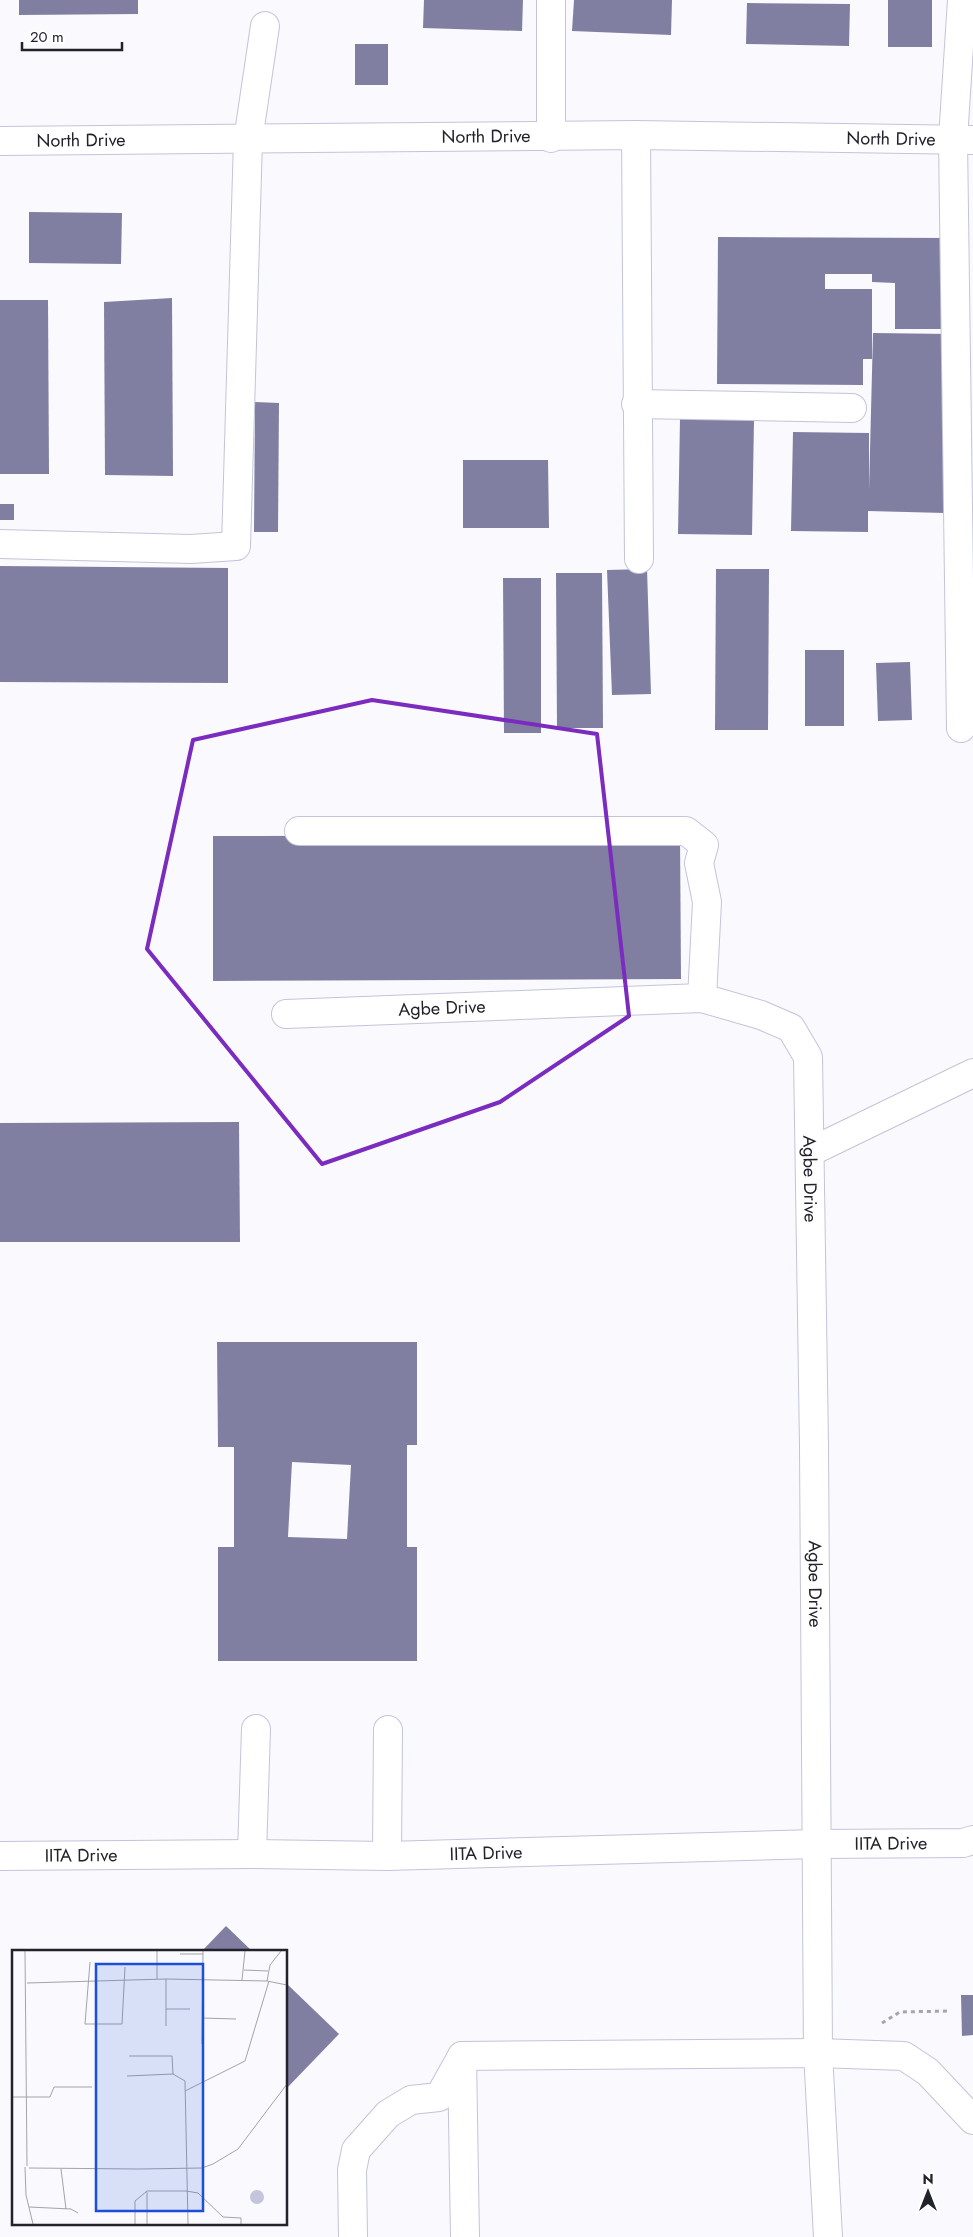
<svg xmlns="http://www.w3.org/2000/svg" width="973" height="2237" font-family="Jost,sans-serif">
	<style>
		.building { fill: #807fa2; fill-rule: evenodd }
		.lines { fill: none; stroke-linecap: round; stroke-linejoin: round }
		.minor-casing { stroke: #c3c4da; stroke-width: 30 }
		.path { stroke: #a5a5ac; stroke-width: 3; stroke-dasharray: 4 4; stroke-linecap: butt }
		.minor { stroke: #fff; stroke-width: 28 }
		.marked { fill: none; stroke: #7b2cbf; stroke-width: 4; stroke-linejoin: round }
		.labels { text-anchor: middle; stroke-width: 5; stroke-linejoin: round; paint-order: stroke }
		.street-label { font-size: 18px; fill: #22222b; stroke: #fff }
		.inset-road { fill: none; stroke: #a3a3aa; stroke-width: 1 }
		.view { fill: #1d4ed8; fill-opacity: 0.15; stroke: #1d4ed8; stroke-width: 2.5 }
		.inset-edge { fill: none; stroke: #22222b; stroke-width: 2.5 }
	</style>
	<rect width="100%" height="100%" fill="#f9f9fe"/>
	<g class="building">
		<polygon points="19,0 138,0 138,14 19,15"/>
		<polygon points="424,0 523,0 522,31 423,28"/>
		<polygon points="574,0 672,0 671,35 572,31"/>
		<rect x="888" y="0" width="44" height="47"/>
		<polygon points="747,3 850,4 849,46 746,44"/>
		<rect x="355" y="44" width="33" height="41"/>
		<polygon points="29,212 122,213 121,264 29,263"/>
		<polygon points="718,237 950,238 949,329 895,329 895,283 872,282 872,274 825,274 825,289 872,289 872,359 863,359 863,385 717,384"/>
		<polygon points="172,298 173,476 105,475 104,302"/>
		<polygon points="0,300 48,300 49,474 0,474"/>
		<polygon points="873,333 950,334 945,513 868,511 868,532 791,531 793,432 869,433 869,490"/>
		<polygon points="255,402 279,403 278,532 254,532"/>
		<polygon points="680,419 754,420 752,535 678,534"/>
		<polygon points="463,460 548,460 549,528 463,528"/>
		<rect x="0" y="504" width="14" height="16"/>
		<polygon points="0,566 228,568 228,683 0,682"/>
		<polygon points="647,569 651,694 612,695 607,570"/>
		<polygon points="716,569 769,569 768,730 715,730"/>
		<polygon points="556,573 602,573 603,728 557,728"/>
		<polygon points="503,578 541,578 541,733 504,733"/>
		<rect x="805" y="650" width="39" height="76"/>
		<polygon points="910,662 912,720 878,721 876,663"/>
		<polygon points="680,835 681,979 213,981 213,836"/>
		<polygon points="239,1122 240,1242 0,1242 0,1123"/>
		<path d="M217,1342H417V1445H407V1547H417V1661H218V1547H234V1447H218ZM292,1462L351,1465L347,1539L288,1537Z"/>
		<polygon points="226,1926 252,1951 202,1951"/>
		<polygon points="286,1983 339,2034 286,2089"/>
		<polygon points="961,1995 973,1995 973,2035 962,2036"/>
	</g>
	<g class="lines">
		<g class="minor-casing">
			<g id="minor">
				<polyline points="551,0 551,138"/>
				<polyline points="636,135 639,559"/>
				<path id="s1" d="M0,141L636,135L973,140"/>
				<polyline points="636,404 852,408"/>
				<polyline points="0,544 191,549 236,546 248,140 265,26"/>
				<polyline points="961,728 953,139 962,0"/>
				<polyline points="299,831 686,831 704,845 699,863 707,902 702,998"/>
				<path id="s2" d="M286,1014L702,998L761,1015L791,1028L808,1057L814,1446L818,2053L828,2237"/>
				<polyline points="810,1152 973,1073"/>
				<polyline points="252,1854 256,1729"/>
				<path id="s3" d="M0,1856L252,1854L387,1856L816,1844L963,1843L973,1840"/>
				<polyline points="387,1856 388,1730"/>
				<polyline points="462,2056 818,2053 904,2056 928,2072 973,2120"/>
				<polyline points="462,2057 465,2237"/>
				<polyline points="353,2237 352,2170 356,2150 388,2114 411,2100 439,2097 462,2056"/>
			</g>
		</g>
		<polyline class="path" points="882,2023 900,2012 950,2011"/>
		<use href="#minor" class="minor"/>
	</g>
	<path class="marked" d="M372,700L597,734L629,1016L500,1102L322,1164L147,949L193,740Z"/>
	<g class="labels">
		<g class="street-label">
			<text dy="6" stroke="none"><textPath href="#s1" startOffset="486">North Drive</textPath></text>
			<text dy="6" stroke="none"><textPath href="#s1" startOffset="891">North Drive</textPath></text>
			<text dy="6" stroke="none"><textPath href="#s1" startOffset="81">North Drive</textPath></text>
			<text dy="6" stroke="none"><textPath href="#s2" startOffset="156">Agbe Drive</textPath></text>
			<text dy="6" stroke="none"><textPath href="#s2" startOffset="666">Agbe Drive</textPath></text>
			<text dy="6" stroke="none"><textPath href="#s2" startOffset="1071">Agbe Drive</textPath></text>
			<text dy="6" stroke="none"><textPath href="#s3" startOffset="891">IITA Drive</textPath></text>
			<text dy="6" stroke="none"><textPath href="#s3" startOffset="486">IITA Drive</textPath></text>
			<text dy="6" stroke="none"><textPath href="#s3" startOffset="81">IITA Drive</textPath></text>
		</g>
	</g>
	<g transform="translate(12 1950)">
		<rect width="275" height="275" fill="#f9f9fe"/>
		<path d="M238 247a7 7 0 1 1 14 0a7 7 0 1 1-14 0Z" fill="#c4c4dc"/>
		<path class="inset-road" d="M13,1L15,216M145,1V29M168,4H191M78,12L73,74H110L113,17M232,20L256,21M154,29V76M230,30L233,1M255,31L258,15L269,1M15,33L154,29L255,31L275,35M154,59H178M190,68L224,69M190,94L191,1M117,106H160L161,124M115,126L161,124L173,131L176,274M173,141L233,111L257,31M0,147H38L42,137H80M13,217L14,245L21,274M17,218L127,219L190,218L201,214L226,199L275,134M49,219L54,259M135,242V274M17,257L59,259L66,263M123,274V251L135,241H174L186,243L211,267L229,268V274"/>
		<path class="view" d="M84,14H191V261H84Z"/>
		<rect width="275" height="275" class="inset-edge"/>
	</g>
	<g transform="translate(928 2192)" stroke="#ffffff" stroke-width="4" paint-order="stroke">
	<path d="M0-4L9 19L0 12L-9 19Z" fill="#22222b"/>
	<text y="-8" font-size="14" font-weight="bold" text-anchor="middle" fill="#22222b">N</text>
	</g>
	<path d="M22 42v8h100v-8" fill="none" stroke="#22222b" stroke-width="2.5"/>
	<text x="30" y="42" font-size="15" fill="#22222b" stroke="#ffffff" stroke-width="4" paint-order="stroke">20 m</text>
</svg>
